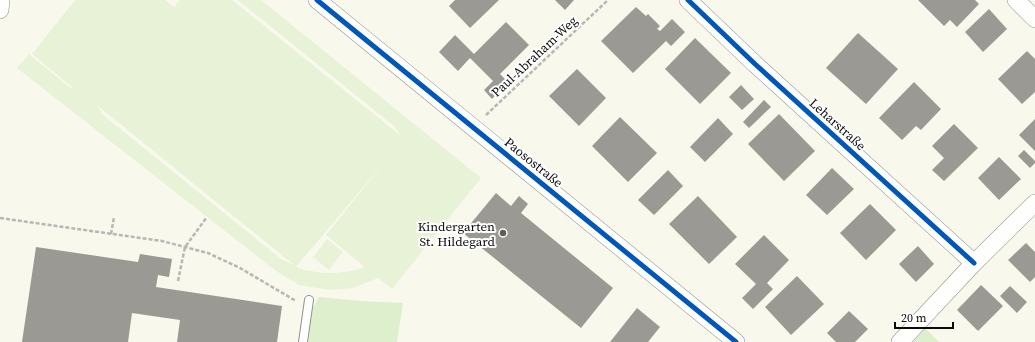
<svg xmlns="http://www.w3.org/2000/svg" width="1035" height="342" font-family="'Source Serif 4',serif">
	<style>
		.green { fill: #deefcd }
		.pitch { fill: #e8f2d6; fill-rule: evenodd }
		.building { fill: #9b9993 }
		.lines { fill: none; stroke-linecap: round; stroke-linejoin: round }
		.service-casing { stroke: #92918c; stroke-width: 10 }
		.minor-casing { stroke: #92918c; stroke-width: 18 }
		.path { stroke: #b7b7b5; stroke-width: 2.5; stroke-dasharray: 4 2; stroke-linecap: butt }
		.service { stroke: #fefefc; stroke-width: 8 }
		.minor { stroke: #fefefc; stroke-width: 17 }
		.cycleway-casing { stroke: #fff; stroke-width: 8 }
		.cycleway { stroke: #0057b8; stroke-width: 5 }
		.poi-dot { fill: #5e5d59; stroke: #fff; stroke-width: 1.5 }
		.labels { text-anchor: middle; stroke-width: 4; stroke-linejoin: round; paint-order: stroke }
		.street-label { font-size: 13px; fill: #0a0a0a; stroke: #fff }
		.poi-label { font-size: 13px; fill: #0a0a0a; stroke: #fff; text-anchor: end }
	</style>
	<rect width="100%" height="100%" fill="#f9f8ed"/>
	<g class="green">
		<polygon points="319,297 362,301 403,303 397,342 308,342 313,308"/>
		<polygon points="925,328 939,342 913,342"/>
	</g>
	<g class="pitch">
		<path d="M75,0H165L174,7L180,0H232L401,136L394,126L238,0H261L481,178L392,289L378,278L353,288L330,290L299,285L276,271L17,68L29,54L73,90L72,87L32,54ZM97,105L294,265L281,259L103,115ZM387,159L326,235L365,267C342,275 319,275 296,267Z"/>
		<polygon points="327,239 343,252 329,270 313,257"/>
	</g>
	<g class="building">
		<polygon points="455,0 499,0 470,28 449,6"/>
		<polygon points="555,0 574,0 565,10"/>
		<polygon points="918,0 975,0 979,4 957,27 950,20 944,26"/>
		<polygon points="636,7 646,16 648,14 660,26 657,29 660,31 672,19 685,32 671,46 666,41 633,73 601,41"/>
		<polygon points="989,9 1007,29 983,52 965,32"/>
		<polygon points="506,22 529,45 500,74 508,82 492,99 484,90 493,81 470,58 458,71 439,52 455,35 474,54"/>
		<polygon points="858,33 898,69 866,104 826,68"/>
		<polygon points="695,38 731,73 700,104 665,69"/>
		<polygon points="1027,51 1035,59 1035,92 1022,104 998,79"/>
		<polygon points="577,69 606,98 579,126 549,96"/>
		<polygon points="914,82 941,109 921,130 916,126 902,140 879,118"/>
		<polygon points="741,85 754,99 742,110 729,97"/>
		<polygon points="764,100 771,107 749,128 743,122"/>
		<polygon points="779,114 815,151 784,181 748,144"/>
		<polygon points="620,117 657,153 628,182 592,146"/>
		<polygon points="718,118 733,134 705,162 690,147"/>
		<polygon points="1035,119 1035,151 1019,135"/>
		<polygon points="954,124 978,148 944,181 932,170 944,158 932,146"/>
		<polygon points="1024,150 1035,161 1035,163 1030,168 1018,156"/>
		<polygon points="999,157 1021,179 999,200 978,178"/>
		<polygon points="832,168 854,189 827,215 806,195"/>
		<polygon points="668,170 683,186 654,215 638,200"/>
		<polygon points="496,193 511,206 519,196 528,204 521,213 613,288 581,328 463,233"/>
		<polygon points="698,196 737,237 709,264 669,224"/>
		<polygon points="870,204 896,230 866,260 840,233"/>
		<polygon points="764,235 789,260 767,283 773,289 753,309 742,298 756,284 735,264"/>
		<polygon points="1026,243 1035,252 1035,277 1030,282 1008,260"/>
		<polygon points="918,246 934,264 916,282 899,264"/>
		<polygon points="36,247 138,262 140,254 172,259 169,277 158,275 156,287 282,306 277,342 177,342 180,320 132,313 128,342 22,342"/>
		<polygon points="797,276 824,304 791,335 765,307"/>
		<polygon points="981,285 1003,306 978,331 957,310"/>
		<polygon points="1010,286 1027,302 1017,313 1000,296"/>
		<polygon points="637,308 660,327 648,342 610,342"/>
		<polygon points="849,311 868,329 855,342 836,342 827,333"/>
	</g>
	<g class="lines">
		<g class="service-casing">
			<polyline id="service" points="303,342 309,300"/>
		</g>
		<g class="minor-casing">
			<g id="minor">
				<polyline points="317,0 736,342"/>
				<polyline points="688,0 755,64 974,263"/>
				<polyline points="1016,0 1035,19"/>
				<polyline points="0,10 1,0"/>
				<polyline points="900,342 974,263 1035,203"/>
			</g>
		</g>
		<g class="path">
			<polyline points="486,115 608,0"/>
			<polyline points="0,218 162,241 208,253 240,268 296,301"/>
			<polyline points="111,234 114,217"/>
			<polyline points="178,281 185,247 207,217"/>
		</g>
		<use href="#service" class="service"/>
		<use href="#minor" class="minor"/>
		<g class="cycleway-casing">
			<g id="cycleway">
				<polyline points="317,0 736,342"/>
				<polyline points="688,0 755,64 974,263"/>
			</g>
		</g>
		<use href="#cycleway" class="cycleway"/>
	</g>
	<circle class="poi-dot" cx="503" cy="233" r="4"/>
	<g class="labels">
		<g class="street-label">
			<text transform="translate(534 56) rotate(-43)" y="5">Paul-Abraham-Weg</text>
			<text transform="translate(838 124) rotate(42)" y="5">Leharstraße</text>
			<text transform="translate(534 162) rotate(39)" y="5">Paosostraße</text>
		</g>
		<g class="poi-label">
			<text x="495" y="231">Kindergarten<tspan x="495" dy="15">St. Hildegard</tspan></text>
		</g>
	</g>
	<path d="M895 322v6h58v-6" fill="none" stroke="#0a0a0a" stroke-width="2"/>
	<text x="901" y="322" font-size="12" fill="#0a0a0a" stroke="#ffffff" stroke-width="3" paint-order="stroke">20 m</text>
</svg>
